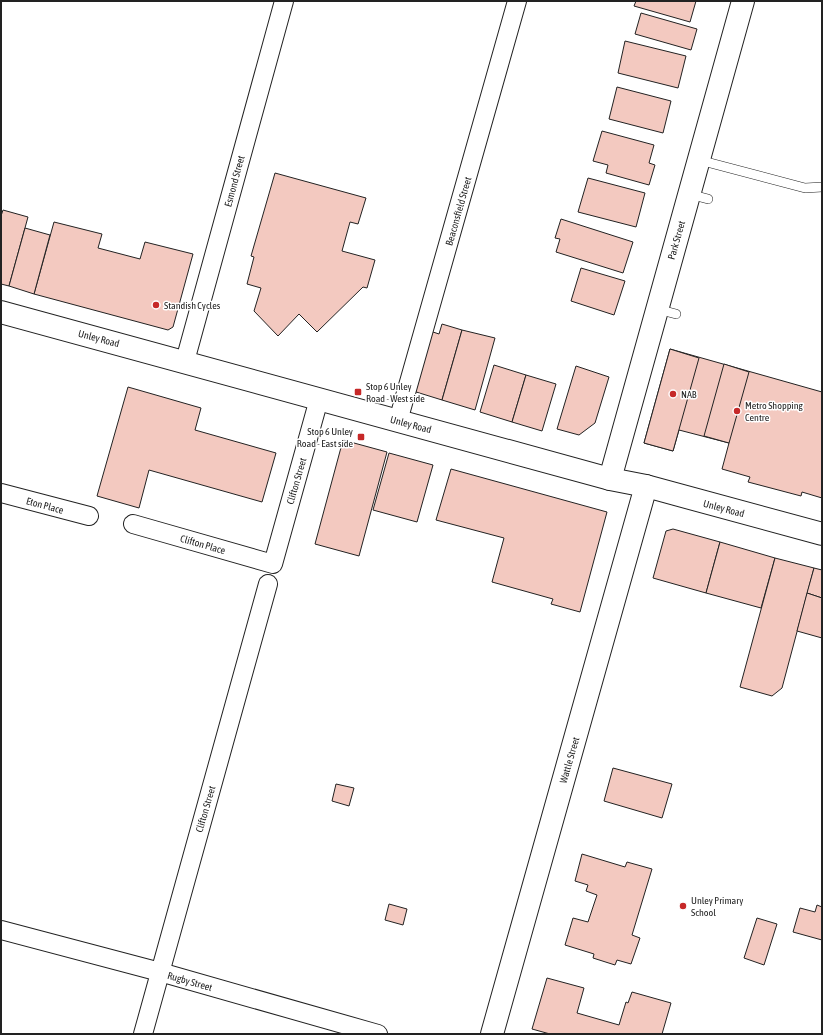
<svg xmlns="http://www.w3.org/2000/svg" width="823" height="1035" font-family="'Asap Condensed',sans-serif">
	<style>
		.building { fill: #f3c9c0; stroke: #222 }
		.lines { fill: none; stroke-linecap: round; stroke-linejoin: round }
		.lane-casing { stroke: #222; stroke-width: 10 }
		.street-casing { stroke: #222; stroke-width: 20 }
		.secondary-casing { stroke: #222; stroke-width: 24 }
		.lane { stroke: #fff; stroke-width: 9 }
		.street { stroke: #fff; stroke-width: 18 }
		.secondary { stroke: #fff; stroke-width: 22 }
		.poi-dot { fill: #c62828; stroke: #fff; stroke-width: 1.5 }
		.labels { text-anchor: middle; stroke-width: 3; stroke-linejoin: round; paint-order: stroke }
		.street-label { font-size: 10px; fill: #222; stroke: #fff }
		.poi-label { font-size: 10px; fill: #222; stroke: #fff; text-anchor: start }
	</style>
	<rect width="100%" height="100%" fill="#fff"/>
	<g class="building">
		<polygon points="636,1 696,1 690,22 634,6"/>
		<polygon points="641,13 697,29 691,50 635,34"/>
		<polygon points="625,41 686,56 678,88 618,73"/>
		<polygon points="617,87 671,101 663,133 609,119"/>
		<polygon points="602,131 654,145 649,163 655,165 649,185 606,173 608,165 593,161"/>
		<polygon points="275,173 366,198 358,224 350,222 342,251 375,260 367,288 363,287 317,332 299,314 278,336 254,311 261,288 247,284 254,257 251,256"/>
		<polygon points="588,178 645,193 636,227 578,212"/>
		<polygon points="3,210 28,217 9,286 1,284 1,216"/>
		<polygon points="561,219 633,242 623,273 556,252 560,239 555,238"/>
		<polygon points="54,222 102,234 98,248 140,259 145,242 193,254 173,327 168,330 34,294"/>
		<polygon points="25,228 50,235 34,294 9,286"/>
		<polygon points="581,268 625,281 614,315 571,301"/>
		<polygon points="442,324 462,330 442,400 413,391 430,331 439,334"/>
		<polygon points="462,330 495,338 475,410 442,400"/>
		<polygon points="670,349 822,392 822,498 802,492 801,496 748,482 750,477 722,469 729,443 679,430 673,451 644,443"/>
		<polygon points="670,349 699,358 673,451 644,443"/>
		<polygon points="724,364 749,372 729,443 704,436"/>
		<polygon points="494,365 526,375 512,422 480,412"/>
		<polygon points="576,366 609,377 595,423 579,435 557,429"/>
		<polygon points="526,375 556,384 542,431 512,422"/>
		<polygon points="128,387 201,408 195,430 276,453 262,502 149,470 139,508 97,496"/>
		<polygon points="343,440 387,452 359,556 315,544"/>
		<polygon points="389,453 433,465 417,522 373,510"/>
		<polygon points="451,469 607,512 580,612 551,604 553,599 492,582 504,538 436,520"/>
		<polygon points="673,529 720,542 706,593 653,578 666,531"/>
		<polygon points="720,542 775,558 761,608 706,593"/>
		<polygon points="775,558 814,568 782,688 772,696 740,687"/>
		<polygon points="814,568 822,570 822,598 807,593"/>
		<polygon points="807,593 822,598 822,638 797,631"/>
		<polygon points="613,768 672,784 662,818 604,801"/>
		<polygon points="336,784 354,788 349,806 332,801"/>
		<polygon points="582,854 625,867 627,862 652,869 632,935 640,938 631,964 617,960 615,965 593,958 594,954 565,945 573,918 588,922 597,895 586,891 588,885 575,881"/>
		<polygon points="389,904 407,909 403,925 385,920"/>
		<polygon points="817,905 822,907 822,940 793,932 800,908 815,912"/>
		<polygon points="757,918 777,924 764,965 744,958"/>
		<polygon points="547,978 584,988 577,1013 619,1025 626,1002 628,1003 632,992 671,1003 662,1034 550,1034 532,1029"/>
	</g>
	<g class="lines">
		<g class="lane-casing">
			<g id="lane">
				<polyline points="699,160 805,188 822,187"/>
				<polyline points="689,194 708,199"/>
				<polyline points="657,309 676,314"/>
			</g>
		</g>
		<g class="street-casing">
			<g id="street">
				<polyline points="185,361 284,1"/>
				<polyline points="398,421 517,1"/>
				<polyline points="1,493 89,516"/>
				<polyline points="133,524 273,564 319,399"/>
				<polyline points="1,930 160,972 378,1034"/>
				<polyline points="143,1034 268,584"/>
			</g>
		</g>
		<g class="secondary-casing">
			<g id="secondary">
				<polyline points="1,312 610,479 646,486 822,534"/>
				<polyline points="610,479 743,1"/>
				<polyline points="492,1034 646,486"/>
			</g>
		</g>
		<use href="#lane" class="lane"/>
		<use href="#street" class="street"/>
		<use href="#secondary" class="secondary"/>
	</g>
	<g class="poi-dot">
		<circle cx="156" cy="305" r="4"/>
		<rect x="354" y="388" width="8" height="8" rx="2"/>
		<circle cx="673" cy="394" r="4"/>
		<circle cx="737" cy="411" r="4"/>
		<rect x="357" y="433" width="8" height="8" rx="2"/>
		<circle cx="683" cy="906" r="4"/>
	</g>
	<g class="labels">
		<g class="street-label">
			<text transform="translate(234 181) rotate(-75)" y="4">Esmond Street</text>
			<text transform="translate(458 211) rotate(-74)" y="4">Beaconsfield Street</text>
			<text transform="translate(676 240) rotate(-74)" y="4">Park Street</text>
			<text transform="translate(99 338) rotate(15)" y="4">Unley Road</text>
			<text transform="translate(411 424) rotate(15)" y="4">Unley Road</text>
			<text transform="translate(296 481) rotate(-74)" y="4">Clifton Street</text>
			<text transform="translate(45 505) rotate(15)" y="4">Eton Place</text>
			<text transform="translate(724 508) rotate(15)" y="4">Unley Road</text>
			<text transform="translate(203 544) rotate(16)" y="4">Clifton Place</text>
			<text transform="translate(569 760) rotate(-74)" y="4">Wattle Street</text>
			<text transform="translate(205 809) rotate(-74)" y="4">Clifton Street</text>
			<text transform="translate(190 981) rotate(16)" y="4">Rugby Street</text>
		</g>
		<g class="poi-label">
			<text x="164" y="309">Standish Cycles</text>
			<text x="366" y="390">Stop 6 Unley<tspan x="366" dy="12">Road - West side</tspan></text>
			<text x="681" y="398">NAB</text>
			<text x="745" y="409">Metro Shopping<tspan x="745" dy="12">Centre</tspan></text>
			<text x="353" y="435" text-anchor="end">Stop 6 Unley<tspan x="353" dy="12">Road - East side</tspan></text>
			<text x="691" y="904">Unley Primary<tspan x="691" dy="12">School</tspan></text>
		</g>
	</g>
	<rect width="823" height="1035" fill="none" stroke="#222222" stroke-width="4"/>
</svg>
